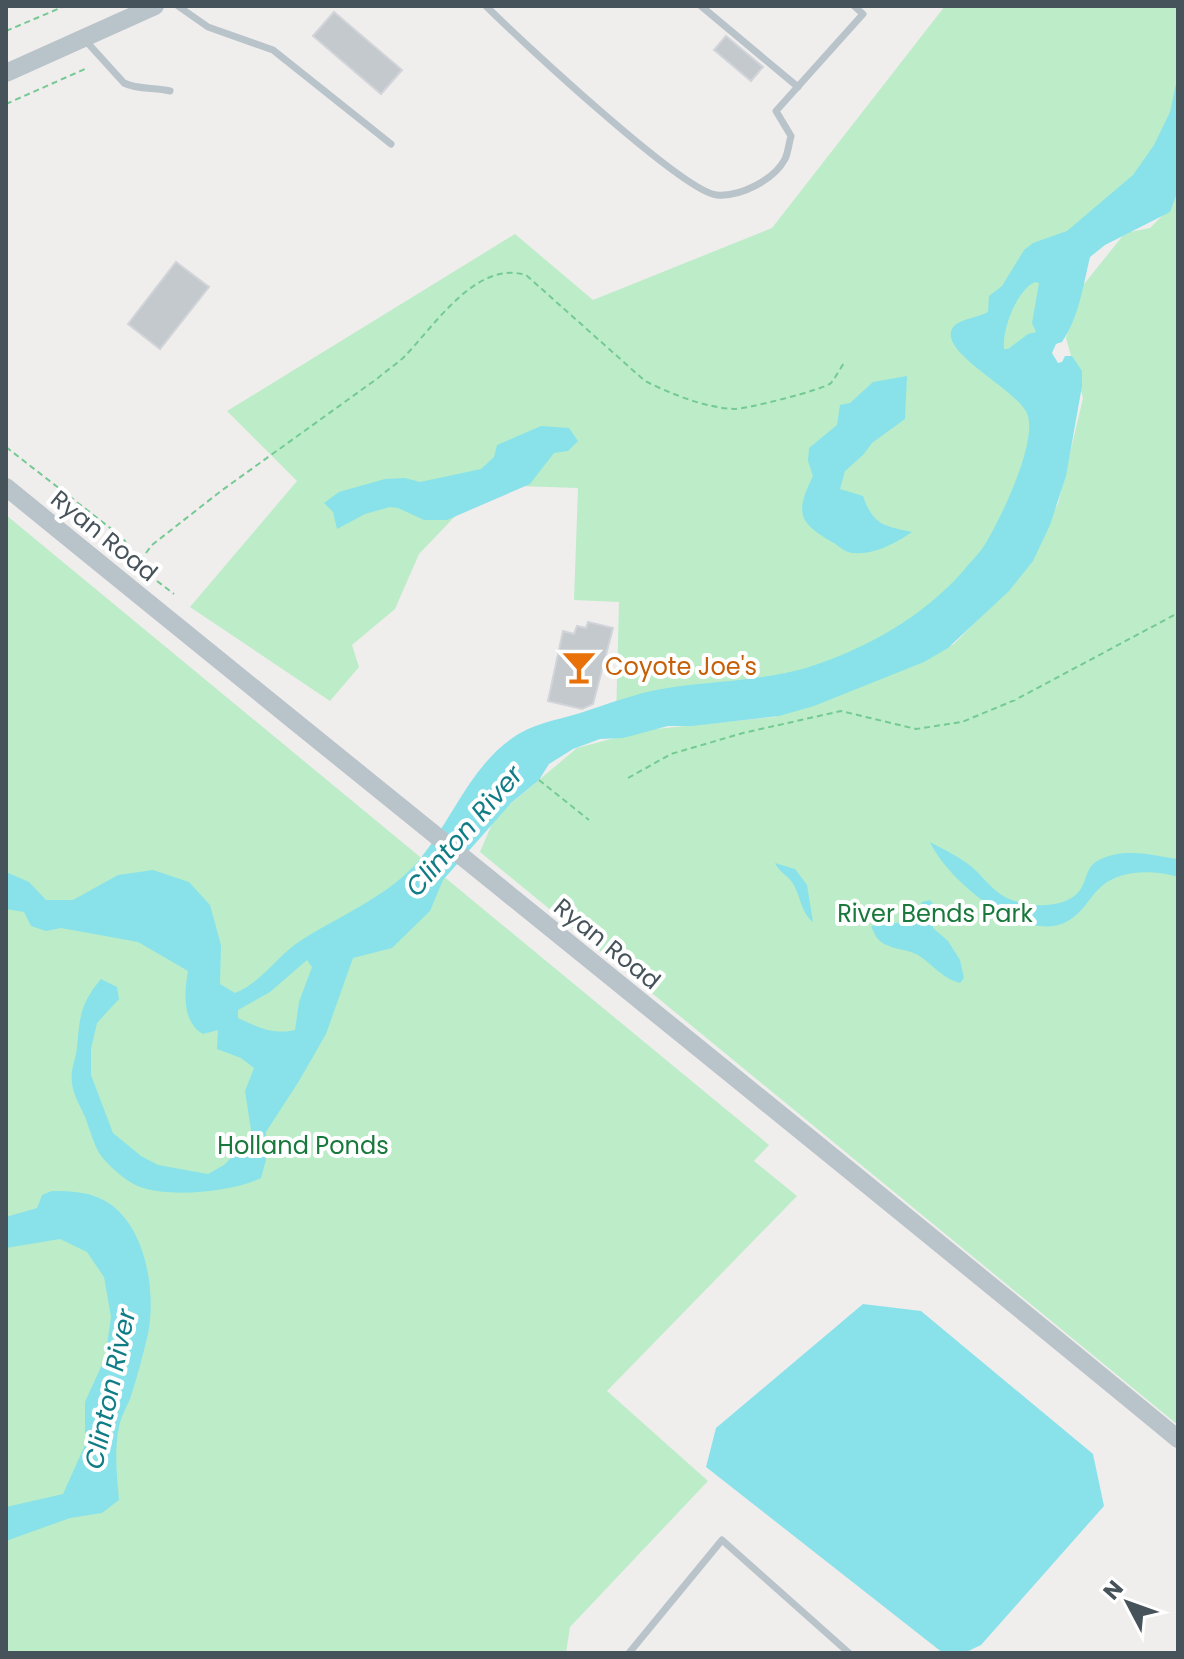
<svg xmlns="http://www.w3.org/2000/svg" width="1184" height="1659" font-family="Poppins,sans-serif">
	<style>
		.green { fill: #bcedc8 }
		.water { fill: #89e2e9; fill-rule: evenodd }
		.building { fill: #c4c9cd; stroke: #d1d4d9; stroke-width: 2 }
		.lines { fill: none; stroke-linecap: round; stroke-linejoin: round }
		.path { stroke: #75ca94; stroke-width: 2; stroke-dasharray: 6 4; stroke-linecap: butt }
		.service { stroke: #b9c4ca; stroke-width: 7 }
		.tertiary { stroke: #b9c4ca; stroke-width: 18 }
		.labels { text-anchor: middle; stroke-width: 8; stroke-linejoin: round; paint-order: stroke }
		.street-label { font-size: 24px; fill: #46535a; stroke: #fff }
		.food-label { font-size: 24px; fill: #c56008; stroke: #fff; text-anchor: start }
		.park-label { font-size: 24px; fill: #19793c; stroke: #fff }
		.water-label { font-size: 26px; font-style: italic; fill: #107d86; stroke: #fff }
	</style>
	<rect width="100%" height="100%" fill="#f0eded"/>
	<g class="green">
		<polygon points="945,6 1178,6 1178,1425 480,852 495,817 577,748 645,730 775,717 835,692 913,666 954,644 1011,586 1058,504 1083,398 1066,338 1080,289 1125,233 1150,228 1172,206 1170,183 1059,282 1035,490 959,614 808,687 616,719 619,602 574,600 578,488 485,485 419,554 395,609 352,645 359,667 330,701 190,607 297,481 227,411 515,234 593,300 772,228"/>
		<polygon points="6,515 769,1145 754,1161 797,1196 607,1391 708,1481 570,1627 566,1653 6,1653"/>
	</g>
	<g class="water">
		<path d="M1178,74V190L1170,212L1105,245L1090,257C1083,286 1079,317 1062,342L1056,344L1052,353L1058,363L1062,362L1065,356H1072L1082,371V386L1066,476L1050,525L1033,561L1009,591L948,648L924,662L814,706L779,716L692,726H668L623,738L600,739L573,749L549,764L539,780L511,803L443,880L430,911L392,948L353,958L326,1034L299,1081L266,1132V1160L261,1178C233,1192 170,1198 140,1187C127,1182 111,1168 102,1157C94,1147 90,1129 85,1117C80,1106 73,1094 72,1083C70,1069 76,1060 77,1047C80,1016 80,1004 101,979L117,987L119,999L97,1023L91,1049V1075L113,1133L141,1156L158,1165L208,1174L224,1165L241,1148L251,1130L245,1091L254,1068L241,1058L217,1049L218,1030L203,1034C182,1022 184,993 188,971L138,942L61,928L46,931L31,926L24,912L6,909V872L29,882L46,900H73L118,875L153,870L189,882L210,905L221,945L220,984L235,993C261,983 277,956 300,941C340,915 390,896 420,859C455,816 475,754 528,729C548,720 571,717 592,709C619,700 644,691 674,687C717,681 764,680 806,668C866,649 923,617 964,570C971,561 981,552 987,541C1002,515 1036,445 1028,416C1021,390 930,350 955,325C962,319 979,317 988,312L989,296L1002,286L1024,250L1033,243L1067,231L1133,175L1154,145L1170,112ZM1035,282L1039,283L1032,323L1036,332L1028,334L1008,349H1004C1002,330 1016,291 1035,282ZM307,960L312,967L299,1002L295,1030C271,1035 258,1027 238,1018V1010L270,992Z"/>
		<path d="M907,376L905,419L872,443L863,455L845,471L840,489L863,496C873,525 884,526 912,532C896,543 874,555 854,553C844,553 840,546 832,542C798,522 795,513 813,476L808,461L809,448L837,425L840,405L850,403L873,382Z"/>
		<polygon points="541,426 569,428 578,441 568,451 554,453 530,484 447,520 424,520 398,508 390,507 365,514 337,529 333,512 324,503 339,492 385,479 405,478 420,482 481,469 494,457 497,445"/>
		<path d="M930,842C945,850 960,857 973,868C983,877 992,890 1005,897C1025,908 1066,910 1080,890C1088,879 1085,867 1099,860C1124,847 1152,855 1178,859V877C1155,870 1121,869 1102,886C1089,897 1084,912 1068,921C1025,946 947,880 930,842Z"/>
		<path d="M775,863L795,869L807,885L813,922C800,911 801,896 792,882C787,875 779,872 775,863Z"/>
		<path d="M930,900L935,907L933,928L948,941L960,960L964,978L960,983C943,979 932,964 918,955C905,948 887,950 877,938C874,934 873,930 871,926L905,922L912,917L922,902Z"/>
		<path d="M52,1191C73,1191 93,1192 110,1204C147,1230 156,1293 148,1334C143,1355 137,1378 130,1399C126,1408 121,1417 119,1427C114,1451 117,1476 119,1500L102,1513L70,1518L6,1541V1507L63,1494L85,1445V1402L105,1358L111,1317L104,1277L87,1252L60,1239L6,1248V1217L37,1208L42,1195Z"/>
		<polygon points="863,1304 921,1311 1093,1454 1104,1506 981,1645 964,1653 943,1653 706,1467 716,1428"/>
	</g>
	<g class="building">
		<polygon points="334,12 402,70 381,94 313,36"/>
		<polygon points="726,36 763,67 751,81 714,50"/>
		<polygon points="176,262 209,287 160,349 128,324"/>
		<polygon points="588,622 613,628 593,704 582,709 548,701 563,631 574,634 577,626 586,628"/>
	</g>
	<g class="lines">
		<g class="path">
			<polyline points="6,31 65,6"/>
			<polyline points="6,104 85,69"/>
			<polyline points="6,447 123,538 141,569"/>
			<path d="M134,569L152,545L221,491L378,378C386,371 395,365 403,358C434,327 475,260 526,275L645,381C671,394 706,408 735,409C746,409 823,390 831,383C836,377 840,368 845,362"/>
			<polyline points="157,581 174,594"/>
			<polyline points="628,778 671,754 743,733 841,711 916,729 962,722 1015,700 1178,613"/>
			<polyline points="539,780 589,820"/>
		</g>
		<g class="service">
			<polyline points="178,6 208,27 273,50 391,144"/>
			<path d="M486,6C517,37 684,193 717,195C740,197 774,180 785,159C788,153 789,143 791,136L776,111L863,14L854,6"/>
			<polyline points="701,6 798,87"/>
			<path d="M85,40L124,83C138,90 155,87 170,91"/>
			<polyline points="629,1653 722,1540 849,1653"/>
		</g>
		<g class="tertiary">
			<polyline points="6,73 155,6"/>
			<path d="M6,487C396,805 790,1119 1178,1439"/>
		</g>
	</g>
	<defs>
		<g id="bar-bare" transform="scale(2.76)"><path d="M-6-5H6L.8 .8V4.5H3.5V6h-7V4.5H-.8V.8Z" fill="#e8710a" stroke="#fff" stroke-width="2.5" paint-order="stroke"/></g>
	</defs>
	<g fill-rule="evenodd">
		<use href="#bar-bare" x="579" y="667"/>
	</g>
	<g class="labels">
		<g class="street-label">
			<text transform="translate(104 536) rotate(39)" y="8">Ryan Road</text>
			<text transform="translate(607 944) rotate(39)" y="8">Ryan Road</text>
		</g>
		<g class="food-label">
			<text x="605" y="675">Coyote Joe's</text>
		</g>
		<g class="park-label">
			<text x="935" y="922">River Bends Park</text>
			<text x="303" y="1154">Holland Ponds</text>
		</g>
		<g class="water-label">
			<text transform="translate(464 831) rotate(-49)" y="9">Clinton River</text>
			<text transform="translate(110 1389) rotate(-78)" y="9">Clinton River</text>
		</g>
	</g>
	<rect width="1184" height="1659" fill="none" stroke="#46535a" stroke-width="16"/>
	<g transform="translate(1128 1603) rotate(311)" stroke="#ffffff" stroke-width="6" paint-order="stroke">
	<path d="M0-6L14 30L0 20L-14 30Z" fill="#46535a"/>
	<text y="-12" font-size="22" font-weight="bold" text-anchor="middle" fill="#46535a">N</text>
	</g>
</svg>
